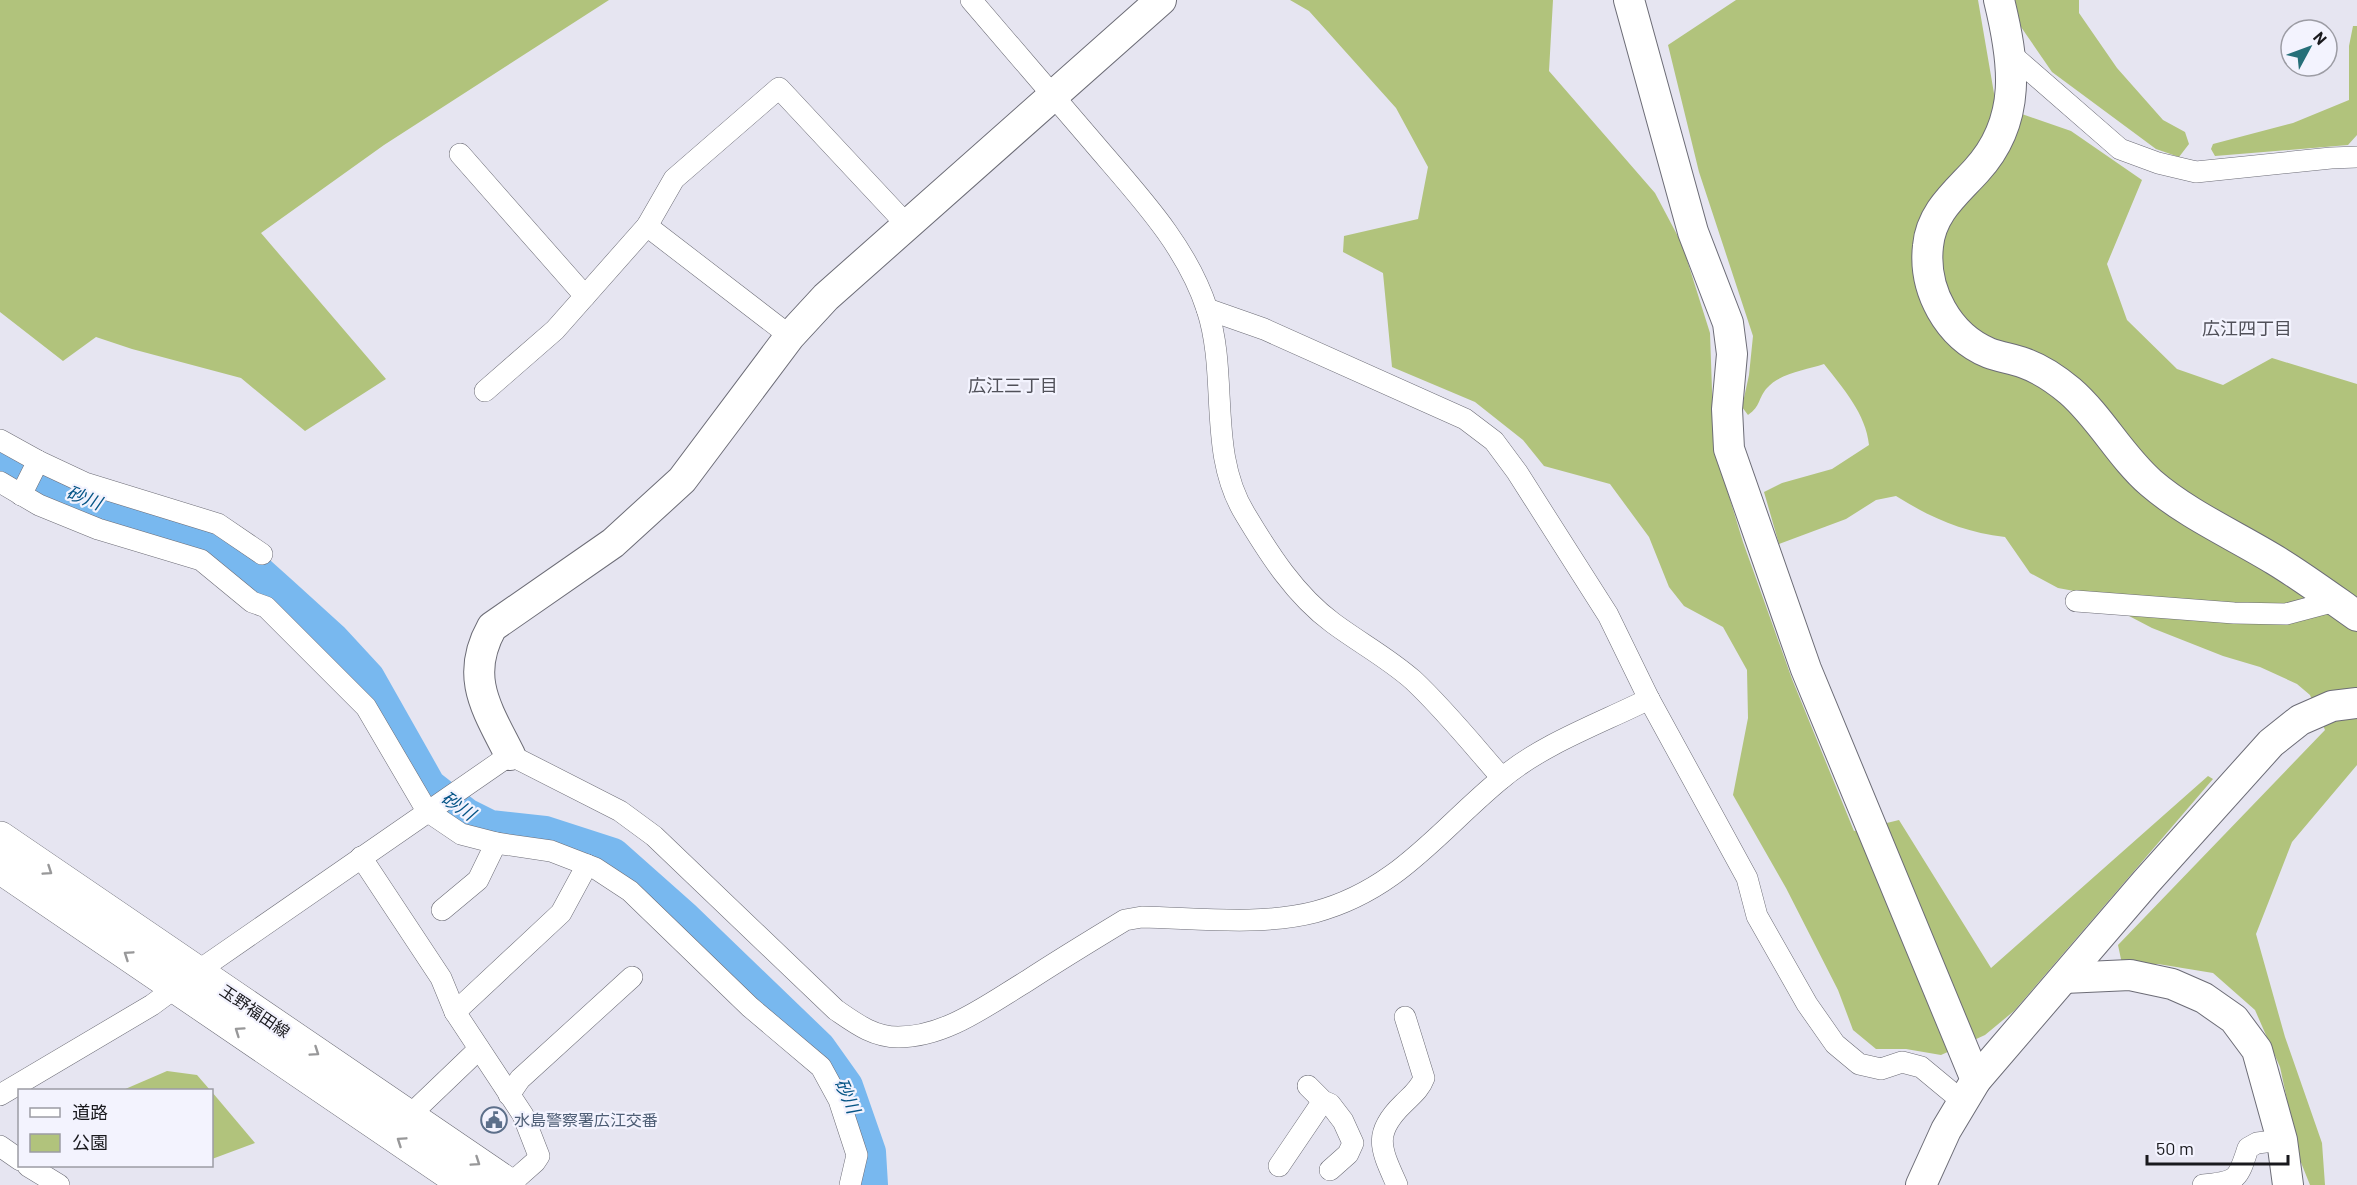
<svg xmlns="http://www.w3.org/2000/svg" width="2357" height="1185" font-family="Barlow,'Noto Sans JP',sans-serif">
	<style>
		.green { fill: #b1c37c }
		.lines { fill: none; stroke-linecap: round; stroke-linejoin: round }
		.river { stroke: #78b8ef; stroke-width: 34 }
		.street-casing { stroke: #6c6c76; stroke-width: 22 }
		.secondary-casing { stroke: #6c6c76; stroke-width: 32 }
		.primary-casing { stroke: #6c6c76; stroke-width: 34 }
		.street { stroke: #fff; stroke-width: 21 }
		.secondary { stroke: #fff; stroke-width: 30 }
		.primary { stroke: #fff; stroke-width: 33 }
		.oneway { stroke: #989899 }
		.labels { text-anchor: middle; stroke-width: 4.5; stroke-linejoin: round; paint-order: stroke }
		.street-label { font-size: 16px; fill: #19191d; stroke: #f3f3fe }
		.service-label { font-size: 16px; fill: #4e5e75; stroke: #f3f3fe; text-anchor: start }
		.neighbourhood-label { font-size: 18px; fill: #505059; stroke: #f3f3fe }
		.water-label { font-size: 18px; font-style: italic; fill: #055486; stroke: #f3f3fe }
	</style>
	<rect width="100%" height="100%" fill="#e6e5f1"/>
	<g class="green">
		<polygon points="0,0 609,0 384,145 261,233 386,379 305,431 241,378 132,349 96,337 63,361 0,312"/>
		<polygon points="1290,0 1553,0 1549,71 1655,193 1682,244 1710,333 1714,447 1743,542 1792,679 1854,831 1899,820 1991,968 2208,776 2213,779 2014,1011 1985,1035 1941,1055 1906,1049 1876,1049 1853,1030 1838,990 1786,888 1733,795 1748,718 1747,670 1723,627 1684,606 1669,587 1649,537 1610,484 1544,466 1523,440 1475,402 1392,367 1383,273 1343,252 1344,236 1418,219 1428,167 1396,108 1309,11"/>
		<path d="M1736,0H1978L1996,105L2071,131L2142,180L2107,264L2127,320L2177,369L2223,385L2272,358L2357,384V765L2292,842L2256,934L2285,1037L2322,1143L2325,1185H2310L2300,1160L2280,1067L2255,1010L2213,973L2158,964H2122L2118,945L2325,730L2310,695L2297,684L2260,667L2223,656L2152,628L2085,593L2058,588L2030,573L2005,537C1963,532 1931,518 1896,496L1876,500L1846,519L1779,544L1764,492L1782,483L1832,469L1869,445C1866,414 1843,388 1824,364C1806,370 1780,373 1767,388C1758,398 1761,406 1748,415L1742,407L1749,375L1753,336L1699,172L1668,45Z"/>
		<polygon points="2015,0 2079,0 2079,13 2117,68 2163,120 2185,132 2189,144 2179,157 2156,149 2052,72 2021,27"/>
		<polygon points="2353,26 2357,26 2357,135 2348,145 2215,156 2211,149 2213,144 2293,123 2349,100 2349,46"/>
		<polygon points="167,1071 197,1075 210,1090 123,1090"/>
		<polygon points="212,1092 255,1143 212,1159"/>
	</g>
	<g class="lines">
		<polyline class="river" points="0,459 44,482 143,519 209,536 240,556 280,592 332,639 368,678 429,786 466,815 490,827 545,833 613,855 684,918 819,1048 846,1086 869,1152 871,1185"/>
		<g class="street-casing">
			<g id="street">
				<path d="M971,0C1011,47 1052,94 1092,141C1136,193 1186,244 1207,309C1229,376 1207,452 1245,514C1269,554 1295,595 1333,623C1360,643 1388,658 1413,680C1445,710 1473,745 1502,778"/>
				<polyline points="2012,55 2120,149 2158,163 2196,172 2331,158 2357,157"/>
				<polyline points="460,154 585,296"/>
				<polyline points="647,226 790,336"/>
				<polyline points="1207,309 1264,329 1465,419 1494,441 1517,472 1608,615 1649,699 1747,878 1757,916 1807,1004 1835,1044 1859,1064 1881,1069 1902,1062 1921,1067 1962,1101"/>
				<polyline points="485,391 555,330 647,226 674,179 779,88 907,225"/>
				<polyline points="0,440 38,461 85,483 218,524 262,554"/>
				<polyline points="0,482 39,505 98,529 201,560 252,602 266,607 366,707 427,811 461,834 496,843 551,851 595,868 630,891 750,1007 821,1067 839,1100 857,1155 850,1185"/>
				<polyline points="21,495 38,461"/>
				<polyline points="2076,601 2234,613 2286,614 2335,601"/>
				<polyline points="361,857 441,978 455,1012 523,1115 539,1156 535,1162 509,1185"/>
				<polyline points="442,910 478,880 496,843"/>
				<polyline points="455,1012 561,913 587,865"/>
				<polyline points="1308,1086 1323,1101 1330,1104 1343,1121 1353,1143 1348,1154 1330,1170"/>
				<path d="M0,1095L152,1005L198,971L510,755L620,811L654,836L836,1010C855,1023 873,1037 898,1037C946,1037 987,1005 1027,981C1059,960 1092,940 1125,920L1142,917C1197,918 1261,926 1315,912C1398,890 1439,830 1501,779C1542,744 1601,723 1649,699"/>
				<polyline points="509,1095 520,1079 632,977"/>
				<polyline points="409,1116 479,1049"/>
				<polyline points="0,1146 20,1160"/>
				<polyline points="28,1166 59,1185"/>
				<polyline points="1279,1166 1323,1101"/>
				<path d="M1397,1185C1381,1149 1372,1134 1403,1104C1412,1095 1420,1089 1424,1078L1405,1017"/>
				<path d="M2203,1185C2237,1182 2238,1180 2248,1148L2257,1143L2282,1140"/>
			</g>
		</g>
		<g class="secondary-casing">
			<g id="secondary">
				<polyline points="1629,0 1693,232 1728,323 1732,354 1727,409 1729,449 1806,669 1976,1080"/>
				<path d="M1999,0C2014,61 2023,120 1976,171C1955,194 1931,213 1928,246C1923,290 1948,336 1989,353C2000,357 2013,359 2024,363C2041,369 2057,380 2070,391C2101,418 2120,456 2151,483C2187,514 2234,535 2275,560C2303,577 2330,597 2357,616"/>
				<path d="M510,755C487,709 464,677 492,627L613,543L682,480L790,336L826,297L1161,0"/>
				<polyline points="2064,978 2130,975 2172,984 2204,998 2234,1019 2257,1050 2282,1140 2288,1185"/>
				<polyline points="1921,1185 1946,1130 1976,1080 2146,882 2271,743 2300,720 2332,706 2357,703"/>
			</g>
		</g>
		<g class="primary-casing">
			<g id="primary">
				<polyline points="0,838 509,1185"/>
				<polyline points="0,867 467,1185"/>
			</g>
		</g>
		<use href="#street" class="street"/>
		<use href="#secondary" class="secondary"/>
		<use href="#primary" class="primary"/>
	</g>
	<defs><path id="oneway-chevron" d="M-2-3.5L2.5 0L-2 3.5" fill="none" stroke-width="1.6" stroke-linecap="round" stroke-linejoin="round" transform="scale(1.5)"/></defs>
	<g class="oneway">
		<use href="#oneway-chevron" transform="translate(48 871) rotate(34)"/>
		<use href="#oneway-chevron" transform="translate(128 955) rotate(-146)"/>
		<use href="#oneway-chevron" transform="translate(239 1031) rotate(-145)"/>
		<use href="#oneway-chevron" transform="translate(315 1052) rotate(34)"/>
		<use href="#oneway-chevron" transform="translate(401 1141) rotate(-146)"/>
		<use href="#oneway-chevron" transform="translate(476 1162) rotate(34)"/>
	</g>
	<defs>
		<g id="civic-ring" transform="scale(1.35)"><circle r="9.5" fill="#f3f3fe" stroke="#5c6f8a" stroke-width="1.5"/><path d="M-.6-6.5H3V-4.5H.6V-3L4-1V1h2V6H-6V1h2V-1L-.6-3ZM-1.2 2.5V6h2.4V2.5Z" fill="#5c6f8a"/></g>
	</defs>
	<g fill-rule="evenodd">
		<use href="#civic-ring" x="494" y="1120"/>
	</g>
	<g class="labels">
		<g class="street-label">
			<text transform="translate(255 1011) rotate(34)" y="6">玉野福田線</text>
		</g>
		<g class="service-label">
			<text x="514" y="1126">水島警察署広江交番</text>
		</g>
		<g class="neighbourhood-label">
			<text x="2247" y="335">広江四丁目</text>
			<text x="1013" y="392">広江三丁目</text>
		</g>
		<g class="water-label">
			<text transform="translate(84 498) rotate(21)" y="6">砂川</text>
			<text transform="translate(458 806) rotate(34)" y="6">砂川</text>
			<text transform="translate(847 1096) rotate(66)" y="6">砂川</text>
		</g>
	</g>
	<rect x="18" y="1089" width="195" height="78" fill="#f3f3fe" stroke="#9c9ca4" stroke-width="1.5"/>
	<rect x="30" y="1108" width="30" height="9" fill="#ffffff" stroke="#9c9ca4" stroke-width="1.5"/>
	<text x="72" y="1119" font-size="18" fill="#19191d">道路</text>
	<rect x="30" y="1134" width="30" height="18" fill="#b1c37c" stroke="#9c9ca4" stroke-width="1.5"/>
	<text x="72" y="1149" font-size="18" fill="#19191d">公園</text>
	<g transform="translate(2309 48) rotate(49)"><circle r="28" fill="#f3f3fe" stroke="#9c9ca4" stroke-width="1.5"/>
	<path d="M0-4.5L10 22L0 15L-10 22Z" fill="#266f79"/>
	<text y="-9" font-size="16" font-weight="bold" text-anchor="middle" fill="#19191d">N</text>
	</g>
	<path d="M2147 1155v9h141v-9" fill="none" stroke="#19191d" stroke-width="3"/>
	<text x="2156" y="1155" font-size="18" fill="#19191d" stroke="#f3f3fe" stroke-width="4.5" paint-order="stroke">50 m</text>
</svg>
